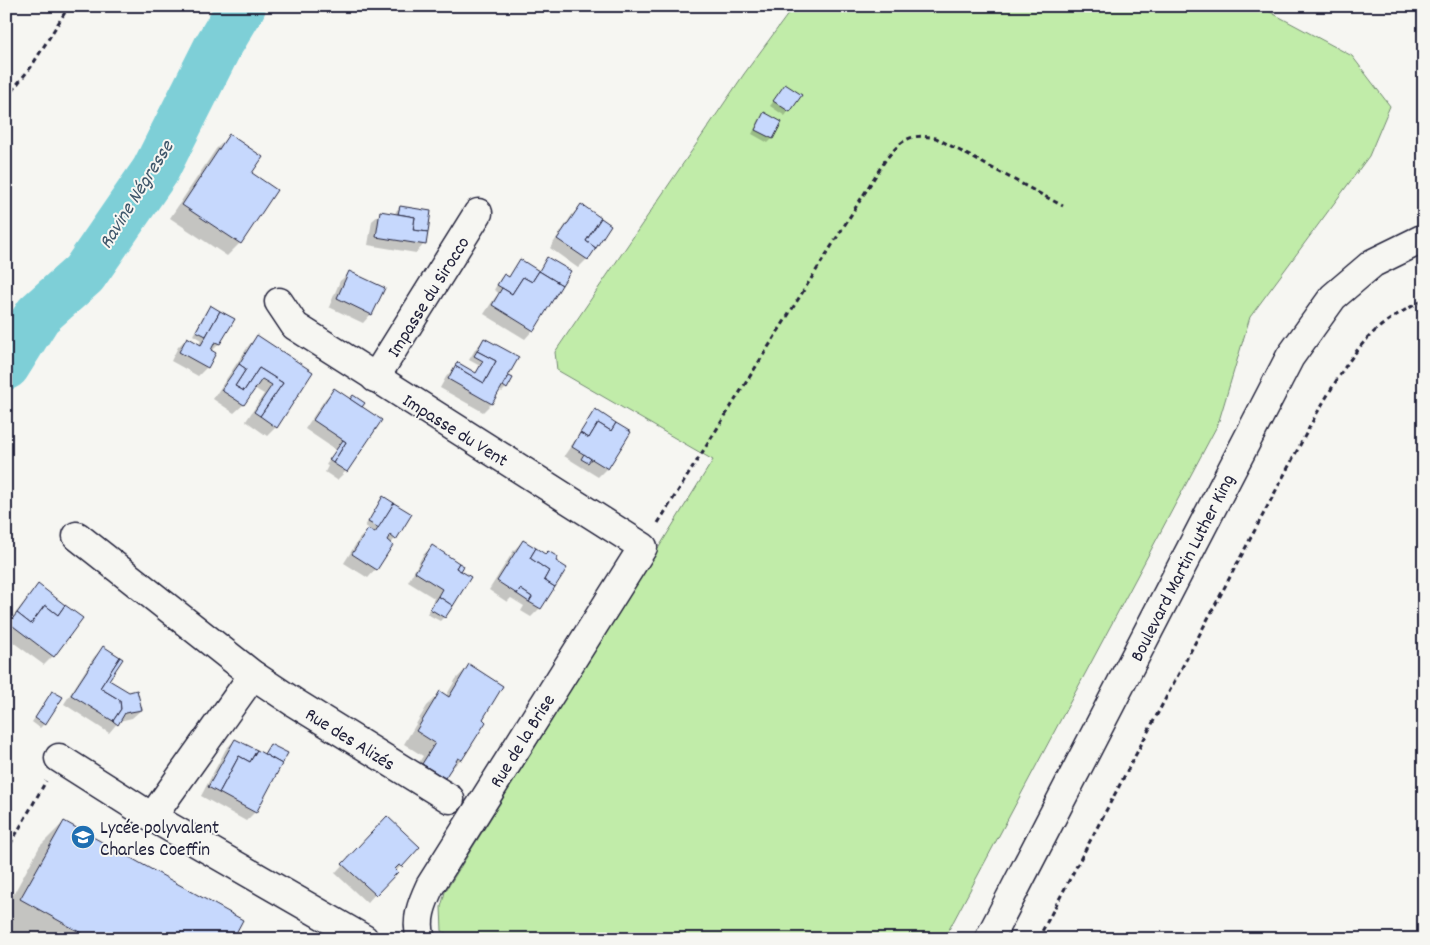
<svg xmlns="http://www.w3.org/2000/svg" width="1430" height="945" font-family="Dekko,sans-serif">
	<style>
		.green { fill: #c1eca9; stroke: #728772 }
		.shadow { fill: #0003 }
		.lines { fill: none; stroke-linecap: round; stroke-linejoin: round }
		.river { stroke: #7ecfd7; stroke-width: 48 }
		.building { fill: #c6d8fd; stroke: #22223b }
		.minor-casing { stroke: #22223b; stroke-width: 31 }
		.major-casing { stroke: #22223b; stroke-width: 31 }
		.path { stroke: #22223b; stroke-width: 3; stroke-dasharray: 5 4; stroke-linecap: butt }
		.minor { stroke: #f6f6f2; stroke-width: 28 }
		.major { stroke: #f6f6f2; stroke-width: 28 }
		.labels { text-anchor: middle; stroke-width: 4; stroke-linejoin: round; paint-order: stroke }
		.street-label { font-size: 19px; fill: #22223b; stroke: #f6f6f2 }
		.poi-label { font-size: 19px; fill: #22223b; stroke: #f6f6f2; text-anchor: start }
		.water-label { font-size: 20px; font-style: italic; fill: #3e566a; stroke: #f6f6f2 }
	</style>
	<rect width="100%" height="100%" fill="#f6f6f2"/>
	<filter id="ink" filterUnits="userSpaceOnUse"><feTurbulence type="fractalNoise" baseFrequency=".02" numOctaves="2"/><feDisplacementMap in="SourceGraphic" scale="10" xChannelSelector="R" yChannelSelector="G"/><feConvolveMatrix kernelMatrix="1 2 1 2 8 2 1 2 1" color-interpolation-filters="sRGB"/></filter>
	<g filter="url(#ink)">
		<polygon class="green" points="794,6 1259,6 1352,56 1390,106 1369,156 1250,317 1218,424 944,939 456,939 442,931 441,907 445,892 713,460 557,370 555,352 744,74"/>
		<g class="shadow">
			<polygon points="782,90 800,95 785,116 770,106"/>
			<polygon points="764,114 780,123 772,139 768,143 752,134 760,118"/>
			<polygon points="229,136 250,174 240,243 227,256 170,218 216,149"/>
			<polygon points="581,206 587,259 578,268 550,248 572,215"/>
			<polygon points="400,207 430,212 424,244 416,253 368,245 372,221 381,213 395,215 396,211"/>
			<polygon points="548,258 533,330 525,339 484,314 494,299 499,293 494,290 500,279 504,275 508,278 520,261 538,272"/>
			<polygon points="349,273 371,314 363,323 329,307 340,281"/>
			<polygon points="210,307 217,316 221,312 219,344 211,352 207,367 198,376 171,361 178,347 187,338 199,345 201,340 193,335 206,311"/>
			<polygon points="258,336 312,373 276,427 267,436 246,421 264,394 254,388 243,405 234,413 213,399 249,345"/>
			<polygon points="485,339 505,381 509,377 506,388 502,392 499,390 491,404 483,412 440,388 446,377 457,364 475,374 480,366 469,360 476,348"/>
			<polygon points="334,390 360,407 346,471 337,480 325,472 328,466 326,465 336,450 305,429 325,399"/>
			<polygon points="595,411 607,468 598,477 564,456"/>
			<polygon points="383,498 395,539 390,544 376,569 368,578 344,563 359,539 370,529 365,526"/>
			<polygon points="523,541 545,555 540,608 531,617 521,611 524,606 511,598 507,602 489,590 514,550"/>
			<polygon points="432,547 462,566 444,617 440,621 427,614 434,598 408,582 423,555"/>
			<polygon points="38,586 82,618 53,656 44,665 6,637 6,625 30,595"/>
			<polygon points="103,648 108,680 141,710 132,718 119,721 109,733 64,704 94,657"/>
			<polygon points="469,666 481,719 461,759 431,790 410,777 423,756 404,744 427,706 440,693 446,696 456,679"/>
			<polygon points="49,697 44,724 40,728 32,722"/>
			<polygon points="235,740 263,755 270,745 255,812 246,821 201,796 226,749"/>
			<polygon points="64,822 234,939 26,939 6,928 6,908 40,846"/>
			<polygon points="378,826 418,847 367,903 335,873"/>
		</g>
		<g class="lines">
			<polyline class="river" points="6,366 38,315 84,274 155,171 217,48 242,6"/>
		</g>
		<g class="building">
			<polygon points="785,84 802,95 790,112 773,101"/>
			<polygon points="764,112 782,122 773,139 755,130"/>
			<polygon points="229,134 263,157 252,173 277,190 241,244 182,205"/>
			<polygon points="581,204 601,218 586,241 596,248 588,260 557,239"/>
			<polygon points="400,206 431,211 428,232 413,230 415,217 398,214"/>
			<polygon points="380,211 415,217 413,230 428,232 426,245 376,237"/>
			<polygon points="601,218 611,225 596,248 586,241"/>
			<polygon points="547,257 571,271 562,285 539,271"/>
			<polygon points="520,259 539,271 532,282 523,277 512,294 497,285 504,274 509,277"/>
			<polygon points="349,271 385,288 372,315 337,298"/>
			<polygon points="539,271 562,285 534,331 492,305 502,288 512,294 523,277 532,282"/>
			<polygon points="210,305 220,311 206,336 196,331"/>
			<polygon points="220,311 235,319 220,344 215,342 211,350 216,353 208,368 179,352 187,337 201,345"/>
			<polygon points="257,335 313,372 277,428 260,416 283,383 259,368 244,391 235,386 246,369 239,364"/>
			<polygon points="484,338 519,357 492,404 448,379 455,366 484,383 496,361 477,351"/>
			<polygon points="477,351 496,361 484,383 455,366 457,362 476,373 483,361 474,356"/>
			<polygon points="239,364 246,369 235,386 244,391 259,368 283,383 260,416 254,412 272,385 262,379 244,405 221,390"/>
			<polygon points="509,376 513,378 507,389 503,386"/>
			<polygon points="334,388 382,420 347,472 333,463 346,442 313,420"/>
			<polygon points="353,395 365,403 362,407 350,399"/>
			<polygon points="595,409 616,423 611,431 598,423 589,438 580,433"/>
			<polygon points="598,423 611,431 616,423 631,432 608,469 572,447 580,433 589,438"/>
			<polygon points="343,440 346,442 333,463 329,460"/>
			<polygon points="584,454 591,459 588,463 581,459"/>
			<polygon points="383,496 394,503 379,528 368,522"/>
			<polygon points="394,503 412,514 396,540 390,535 387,540 393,545 377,570 352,554 368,529 375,533"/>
			<polygon points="523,540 536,548 530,558 549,571 544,580 555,587 541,609 529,602 532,597 520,589 517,594 497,581"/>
			<polygon points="432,545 459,563 456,568 471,577 453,606 438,596 442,589 415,572"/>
			<polygon points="536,548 545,554 548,551 558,557 556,561 567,568 555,587 544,580 549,571 530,558"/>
			<polygon points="459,563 464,566 461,571 456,568"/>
			<polygon points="38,584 65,605 58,615 45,605 31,624 17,613"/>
			<polygon points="520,589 532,597 529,602 517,594"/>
			<polygon points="438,596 453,606 445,618 430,609"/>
			<polygon points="45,605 58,615 65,605 83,618 54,657 9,623 17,613 31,624"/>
			<polygon points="103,646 120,657 100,688 120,700 121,709 113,721 71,695"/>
			<polygon points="120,657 123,659 109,680 129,692 137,690 142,710 125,713 118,725 113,721 121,709 120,700 100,688"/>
			<polygon points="469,664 503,686 483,719 486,722 462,760 458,758 445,778 422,764 435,743 416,731 440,691 449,697"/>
			<polygon points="52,691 63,697 45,725 35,718"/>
			<polygon points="235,739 257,750 250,762 239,756 219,793 208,787"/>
			<polygon points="270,744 288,753 282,764 264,754"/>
			<polygon points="257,750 282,764 256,813 219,793 239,756 250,762"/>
			<polygon points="387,816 420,847 402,867 399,865 395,869 398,872 376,895 342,864"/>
			<polygon points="64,821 243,920 234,937 236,939 92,939 20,899"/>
		</g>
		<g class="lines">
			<g class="minor-casing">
				<g id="minor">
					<path d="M279,302L295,326L643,547L430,886C422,903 415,920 421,939"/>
					<polyline points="375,378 478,213"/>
					<polyline points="77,536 253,675 295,703 450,799"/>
					<polyline points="59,758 152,817 364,939"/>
					<polyline points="152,817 253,675"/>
				</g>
			</g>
			<g class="major-casing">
				<polyline id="major" points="989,939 1290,357 1333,297 1373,263 1424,238"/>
			</g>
			<g class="path">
				<polyline points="6,98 31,67 69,6"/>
				<path d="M658,523L886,159C903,139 909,133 936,138L1063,206"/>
				<polyline points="6,852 46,781"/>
				<polyline points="6,929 22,939"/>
				<path d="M1038,939L1317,413C1334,385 1350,354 1375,331C1388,319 1408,308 1424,300"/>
			</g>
			<use href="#minor" class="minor"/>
			<use href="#major" class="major"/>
		</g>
	</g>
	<defs>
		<g id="school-disc" transform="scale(1.25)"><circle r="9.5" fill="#1f6fb2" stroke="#f6f6f2"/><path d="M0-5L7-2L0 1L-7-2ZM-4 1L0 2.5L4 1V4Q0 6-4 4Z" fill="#fff"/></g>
	</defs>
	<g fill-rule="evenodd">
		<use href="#school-disc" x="83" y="837"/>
	</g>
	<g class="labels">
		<g class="street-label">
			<text transform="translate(427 296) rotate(-58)" y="7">Impasse du Sirocco</text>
			<text transform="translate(456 429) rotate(32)" y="7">Impasse du Vent</text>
			<text transform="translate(1181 567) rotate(-63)" y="7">Boulevard Martin Luther King</text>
			<text transform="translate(351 738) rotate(32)" y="7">Rue des Alizés</text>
			<text transform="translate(521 740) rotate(-58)" y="7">Rue de la Brise</text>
		</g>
		<g class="poi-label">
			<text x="100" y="833">Lycée polyvalent<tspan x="100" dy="22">Charles Coeffin</tspan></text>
		</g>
		<g class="water-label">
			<text transform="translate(135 194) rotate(-58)" y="7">Ravine Négresse</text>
		</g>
	</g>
	<rect width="1430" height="945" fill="none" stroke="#f6f6f2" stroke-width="25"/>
	<rect x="12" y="12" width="1405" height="920" fill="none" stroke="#22223b" stroke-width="2" filter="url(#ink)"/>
</svg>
